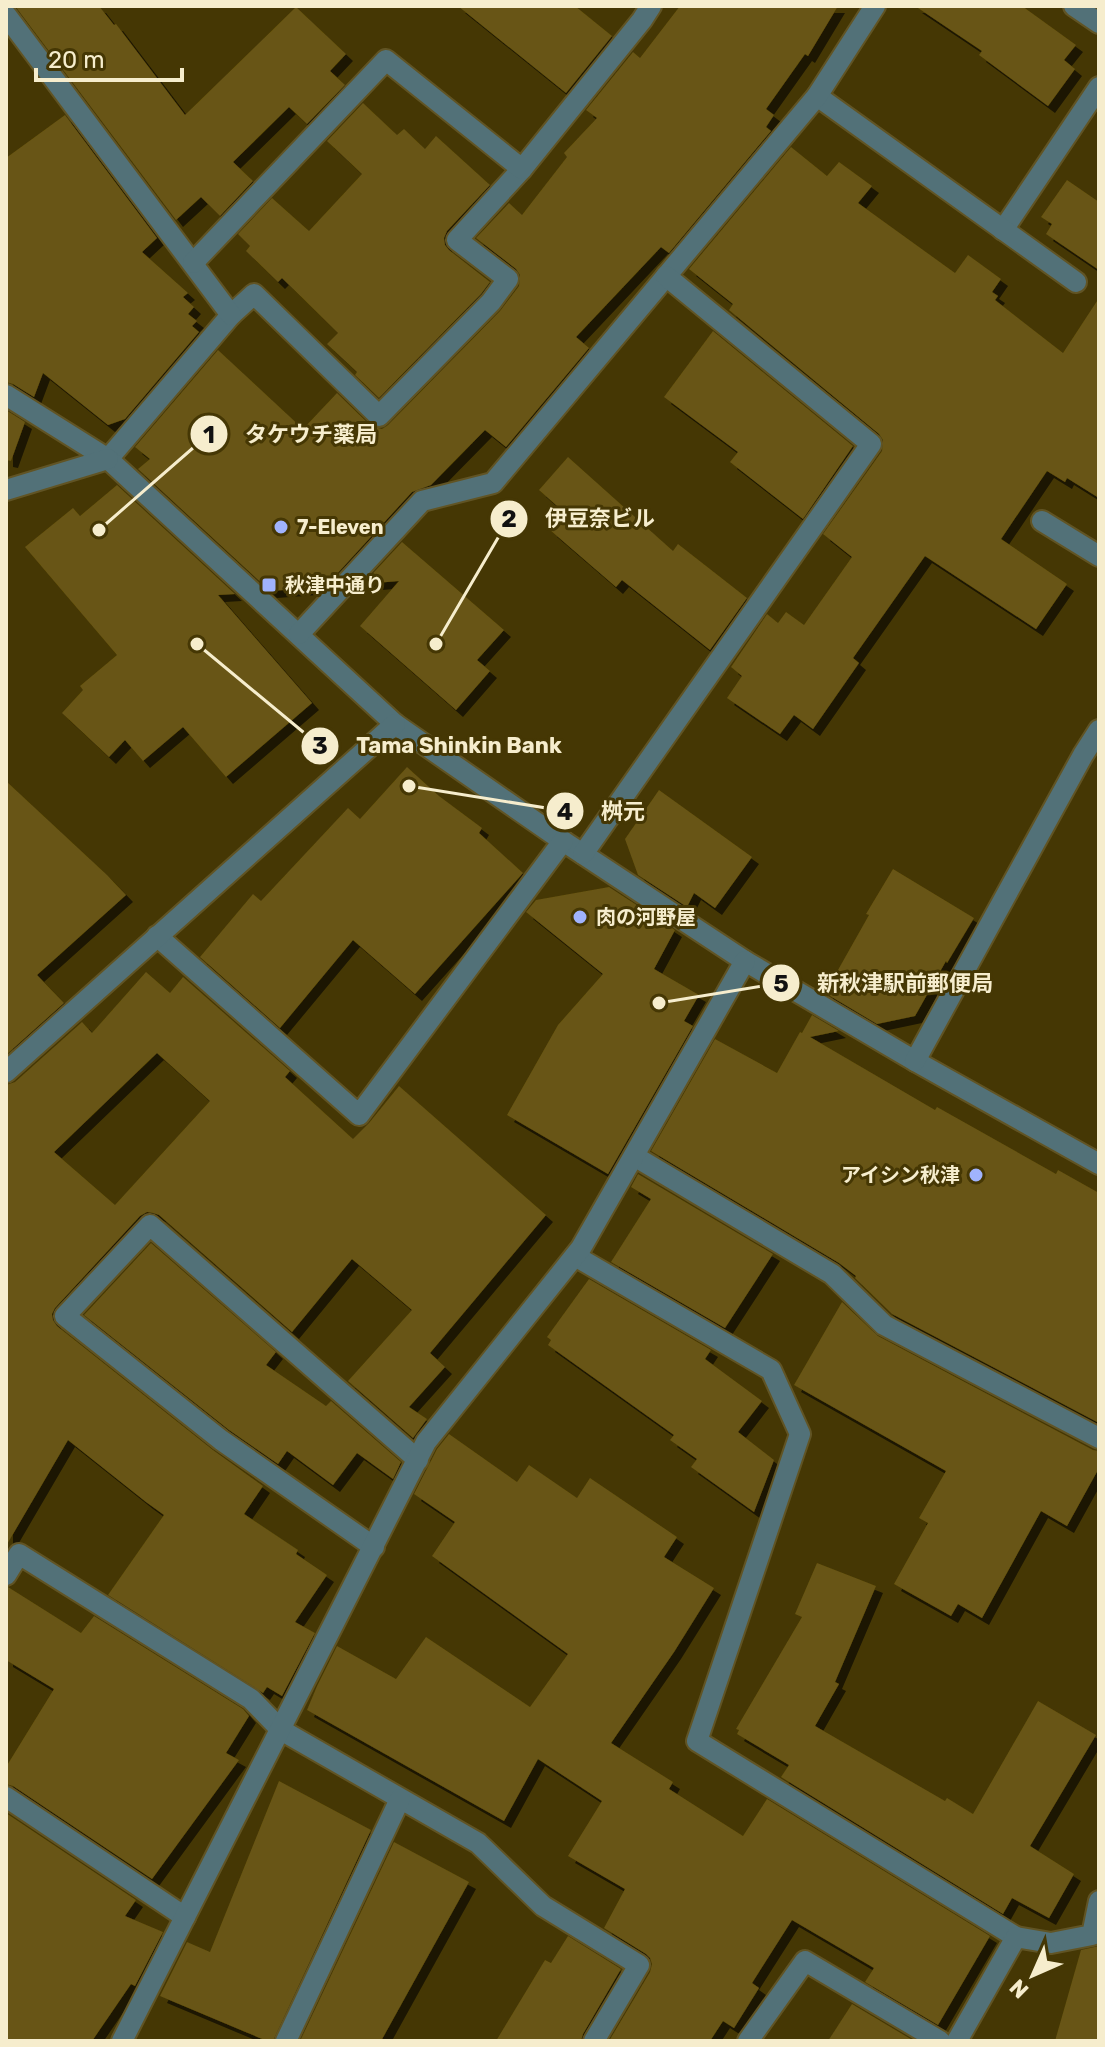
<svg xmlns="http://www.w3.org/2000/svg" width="1105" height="2047" font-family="Rubik,'Noto Sans JP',sans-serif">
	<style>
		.building { fill: #685513; fill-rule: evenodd; filter: url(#shadow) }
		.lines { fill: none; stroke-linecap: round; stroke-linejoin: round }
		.lane-casing { stroke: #615424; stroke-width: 24 }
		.street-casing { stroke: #615424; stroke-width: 24 }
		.lane { stroke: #527178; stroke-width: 20 }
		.street { stroke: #527178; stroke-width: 20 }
		.poi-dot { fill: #a0b3fd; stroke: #453704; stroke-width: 3 }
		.labels { text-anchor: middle; stroke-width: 6; stroke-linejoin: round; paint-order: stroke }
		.poi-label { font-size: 20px; font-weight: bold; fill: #f6edcd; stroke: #453704; text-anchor: start }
		.leader { fill: none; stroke: #f6edcd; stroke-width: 3 }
		.callout-dot { fill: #f6edcd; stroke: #453704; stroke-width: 3 }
		.mark-label { font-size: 24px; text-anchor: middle; font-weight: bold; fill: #111 }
		.callout-label { font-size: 22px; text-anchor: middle; font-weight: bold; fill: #f6edcd; stroke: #453704; stroke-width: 6; stroke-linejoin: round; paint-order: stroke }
	</style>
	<defs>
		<filter id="shadow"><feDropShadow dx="7" dy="7" stdDeviation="0" flood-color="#0009"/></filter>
	</defs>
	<rect width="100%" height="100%" fill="#453704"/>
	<g class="building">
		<polygon points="15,6 99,6 114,25 116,24 185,115 296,7 346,54 330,71 345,85 307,124 289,107 233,162 253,181 220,216 201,197 176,220"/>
		<polygon points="458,6 575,6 612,36 566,93"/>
		<polygon points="680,6 838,6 808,56 805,54 766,109 774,115 766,127 771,131 669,253 661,247 576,337 589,348 506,447 485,430 431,485 412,492 325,587 270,591 138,469 150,459 135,447 218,350 303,429 337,393 371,426 382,429 388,425 500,311 519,286 520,275 516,269 476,238 509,203 522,215 567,157 564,153 597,118 586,110 633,52 640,58"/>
		<polygon points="915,6 1022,6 1076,45 1064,60 1075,69 1048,106 979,55 982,51"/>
		<polygon points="363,103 397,135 404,129 425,149 436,136 490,185 447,231 444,238 445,245 449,250 490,282 481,294 379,398 355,375 357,372 327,344 338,333 282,278 278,282 246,251 250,246 238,234 272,198 309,231 362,174 327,141"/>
		<polygon points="65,115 157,238 142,252 188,293 183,297 194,307 188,314 197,321 192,326 199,332 125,419 108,425 43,373 34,397 13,384 6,382 6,158"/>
		<polygon points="791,147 827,176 839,162 872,186 858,203 955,273 968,255 1001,279 992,292 998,296 995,300 1063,353 1099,298 1099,498 1067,478 1065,482 1047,471 1001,539 1067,584 1036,629 925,556 853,658 859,663 813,729 794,715 780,734 727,698 742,676 731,667 767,614 778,623 786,612 804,625 852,557 823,534 882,451 883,440 879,434 729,310 733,304 689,269"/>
		<polygon points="1067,180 1099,202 1099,270 1046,234 1052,224 1041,217"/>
		<polygon points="713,331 853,446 803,519 730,462 738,452 664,397"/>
		<polygon points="6,410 25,422 11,461 6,460"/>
		<polygon points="568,457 673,551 678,544 747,598 710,650 622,580 616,587 550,530 565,513 539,490"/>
		<polygon points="117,485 235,594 218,595 312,703 226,777 183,727 143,761 125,740 109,757 62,713 83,690 80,686 117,655 25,547 73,508 80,516"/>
		<polygon points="402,542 504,630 477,660 490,671 456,710 360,626 399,581 363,584"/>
		<polygon points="407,767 439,796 482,828 479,833 523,873 415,994 353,940 280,1028 200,957 253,894 261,901 348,808 360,819"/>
		<polygon points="6,781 107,875 126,895 37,975 64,1003 6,1055"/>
		<polygon points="659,790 752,857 715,908 694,893 687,907 638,875 625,839"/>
		<polygon points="893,869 974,918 947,963 946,961 915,1016 877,1024 825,993 869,915 866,914"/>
		<polygon points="609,887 675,930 654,969 699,995 684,1021 693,1026 608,1174 507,1115 558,1025 603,974 526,912 536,900"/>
		<path d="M146,972L170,993L183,977L290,1071L285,1077L353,1139L369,1123L399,1086L546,1215L430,1353L445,1367L409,1407L427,1419L413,1438L348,1381L412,1310L352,1259L292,1332L159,1215L153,1213L147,1212L140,1216L55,1308L52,1314L53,1320L57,1326L213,1450L263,1486L244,1514L298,1550L296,1554L327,1575L295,1622L315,1633L282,1696L267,1687L263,1693L108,1595L164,1515L146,1502L68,1440L6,1546V1085L15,1082L82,1022L92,1033ZM157,1053L210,1101L115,1205L54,1152Z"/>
		<polygon points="812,1015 839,1031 810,1037 935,1110 937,1107 1056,1174 1058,1170 1099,1193 1099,1423 892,1314 855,1278 856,1276 839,1263 651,1151 715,1039 777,1073 800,1032 802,1033"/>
		<polygon points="638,1174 773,1254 725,1328 611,1262 651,1199 631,1187"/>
		<polygon points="151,1243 276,1352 266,1365 326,1406 331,1401 401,1462 393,1479 357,1453 333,1485 287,1451 278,1464 229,1430 84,1315"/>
		<polygon points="589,1279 711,1350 705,1359 762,1401 738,1432 774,1460 754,1512 691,1467 697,1459 670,1440 674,1435 548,1345 551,1340 547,1337"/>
		<polygon points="842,1302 878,1336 1093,1450 1099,1451 1099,1468 1067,1526 1041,1511 982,1618 958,1604 951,1616 894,1584 928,1523 919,1518 946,1471 794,1385"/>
		<polygon points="449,1434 517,1482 529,1465 577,1498 590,1478 677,1537 664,1557 714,1588 674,1652 611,1743 673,1782 669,1789 743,1836 767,1799 990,1936 938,2025 865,1982 874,1968 792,1920 752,1983 759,1988 734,2028 723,2021 710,2041 609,2041 650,1972 652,1964 650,1958 646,1954 604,1928 625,1889 568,1856 602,1801 538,1759 504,1821 307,1710 317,1686 337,1646 396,1679 426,1637 530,1707 568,1654 432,1556 455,1522 414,1494 437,1449"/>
		<polygon points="817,1563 876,1586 835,1682 839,1684 815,1726 945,1801 947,1798 973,1814 1038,1701 1096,1735 1030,1846 1074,1874 1049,1918 1012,1898 1003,1914 781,1777 789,1765 737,1734 739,1730 736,1729 802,1617 795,1614"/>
		<polygon points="8,1587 81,1633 94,1616 243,1709 249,1716 226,1753 239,1760 152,1879 13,1786 6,1784 6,1767 54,1689 6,1660 6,1588"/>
		<polygon points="279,1781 371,1830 273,2041 267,2041 160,1996 187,1942 210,1952"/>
		<polygon points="6,1813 136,1900 125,1916 163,1932 135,1986 131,1984 92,2041 6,2041"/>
		<polygon points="394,1842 469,1882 381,2041 300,2041"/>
		<polygon points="568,1936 621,1969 583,2034 581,2041 496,2041 545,1960 551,1963"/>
		<polygon points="1099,1946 1099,2041 1055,2041 1081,1950"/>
		<polygon points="852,2004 914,2041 828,2041"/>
	</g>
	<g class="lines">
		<g class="lane-casing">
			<g id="lane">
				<polyline points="1074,6 1099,23"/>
				<polyline points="1003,230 1099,87"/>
				<polyline points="108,459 231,315 254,294 379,416 491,302 508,279 457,240 522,169"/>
				<polyline points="1042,521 1099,556"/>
				<polyline points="374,1547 221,1440 65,1316 150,1225 418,1460"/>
				<polyline points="6,1797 185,1917"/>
			</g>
		</g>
		<g class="street-casing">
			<g id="street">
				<polyline points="6,15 231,315"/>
				<polyline points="817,96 1076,282"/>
				<polyline points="193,263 386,60 522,169 642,20 651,6"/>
				<polyline points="6,395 108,459 395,724 563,841 745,961 915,1061 1099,1164"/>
				<polyline points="6,490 108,459"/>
				<polyline points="299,634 422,501 493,483 817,96 875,6"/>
				<polyline points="583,854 871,444 666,276"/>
				<polyline points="157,936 359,1115 563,841"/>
				<polyline points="915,1061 1083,755 1099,730"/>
				<polyline points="6,1072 395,724"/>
				<polyline points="634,1156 832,1274 884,1325 1099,1438"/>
				<polyline points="575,1256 771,1370 800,1434 697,1741 1016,1937"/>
				<polyline points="6,1575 19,1554 251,1699 281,1730 478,1843 543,1906 639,1965 594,2041"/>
				<polyline points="122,2041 426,1442 581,1248 745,961"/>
				<polyline points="286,2041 400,1799"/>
				<polyline points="748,2041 805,1961 940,2041"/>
				<polyline points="957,2041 1016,1937 1051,1943 1092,1935 1099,1901"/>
			</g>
		</g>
		<use href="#lane" class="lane"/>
		<use href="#street" class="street"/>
	</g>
	<g class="poi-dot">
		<circle cx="281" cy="527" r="8"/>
		<rect x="261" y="577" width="16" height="16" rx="4"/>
		<circle cx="580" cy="917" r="8"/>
		<circle cx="976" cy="1175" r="8"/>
	</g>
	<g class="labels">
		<g class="poi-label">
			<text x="297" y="534">7-Eleven</text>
			<text x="285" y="592">秋津中通り</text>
			<text x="596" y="924">肉の河野屋</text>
			<text x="960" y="1182" text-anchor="end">アイシン秋津</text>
		</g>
	</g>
	<path class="leader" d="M99 530L209 434M436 644L509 519M197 644L320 746M409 786L565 811M659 1003L781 983"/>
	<g class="callout-dot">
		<circle cx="99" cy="530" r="8"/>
		<circle cx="436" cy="644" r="8"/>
		<circle cx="197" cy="644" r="8"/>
		<circle cx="409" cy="786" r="8"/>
		<circle cx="659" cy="1003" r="8"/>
		<circle cx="209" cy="434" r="20"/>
		<circle cx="509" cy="519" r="20"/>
		<circle cx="320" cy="746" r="20"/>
		<circle cx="565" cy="811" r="20"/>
		<circle cx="781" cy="983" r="20"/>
	</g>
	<g class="mark-label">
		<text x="209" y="443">1</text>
		<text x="509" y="527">2</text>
		<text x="320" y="754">3</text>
		<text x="565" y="820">4</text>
		<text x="781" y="992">5</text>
	</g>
	<g class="callout-label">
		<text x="311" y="442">タケウチ薬局</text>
		<text x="600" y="526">伊豆奈ビル</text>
		<text x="459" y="753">Tama Shinkin Bank</text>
		<text x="623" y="819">桝元</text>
		<text x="905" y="991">新秋津駅前郵便局</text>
	</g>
	<rect width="1105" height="2047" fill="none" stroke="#f6edcd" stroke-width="16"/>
	<g transform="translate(1033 1975) rotate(225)" stroke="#453704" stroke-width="6" paint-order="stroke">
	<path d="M0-6L14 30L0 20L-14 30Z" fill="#f6edcd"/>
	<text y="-12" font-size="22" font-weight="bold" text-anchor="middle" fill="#f6edcd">N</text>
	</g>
	<path d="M36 68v12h146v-12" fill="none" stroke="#f6edcd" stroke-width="4"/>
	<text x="48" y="68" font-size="24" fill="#f6edcd" stroke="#453704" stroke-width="6" paint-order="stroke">20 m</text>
</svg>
